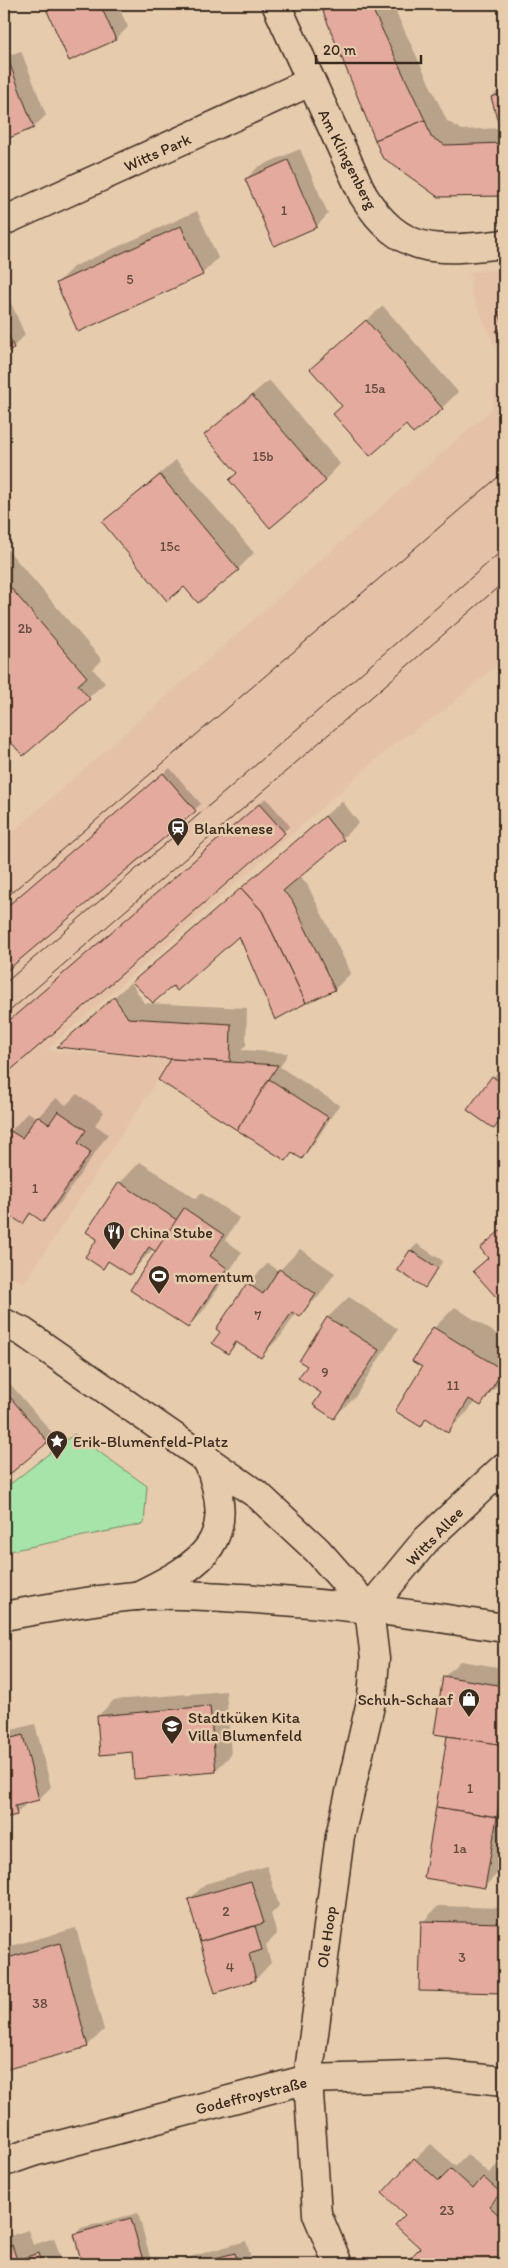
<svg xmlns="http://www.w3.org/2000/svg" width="508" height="2268" font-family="Itim,sans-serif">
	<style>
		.built { fill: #e5c1a8 }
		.green { fill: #a7e4aa; stroke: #718764 }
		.shadow { fill: #0003 }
		.building { fill: #e3aa9d; stroke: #3b2a1e }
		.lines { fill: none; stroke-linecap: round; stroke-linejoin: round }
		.minor-casing { stroke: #3b2a1e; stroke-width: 31 }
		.secondary-casing { stroke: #3b2a1e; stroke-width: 31 }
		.minor { stroke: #e6cbad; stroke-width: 28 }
		.secondary { stroke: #e6cbad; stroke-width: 28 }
		.tram { stroke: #3b2a1e; stroke-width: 1 }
		.labels { text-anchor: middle; stroke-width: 5; stroke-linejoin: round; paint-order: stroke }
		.number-label { font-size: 14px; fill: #654a3e }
		.street-label { font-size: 16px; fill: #3b2a1e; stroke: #e6cbad }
		.poi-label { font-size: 16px; fill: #3b2a1e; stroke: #e6cbad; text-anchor: start }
	</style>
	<rect width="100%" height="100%" fill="#e6cbad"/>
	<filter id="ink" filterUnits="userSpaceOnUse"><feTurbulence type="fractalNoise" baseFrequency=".02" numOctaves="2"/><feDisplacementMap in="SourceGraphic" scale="10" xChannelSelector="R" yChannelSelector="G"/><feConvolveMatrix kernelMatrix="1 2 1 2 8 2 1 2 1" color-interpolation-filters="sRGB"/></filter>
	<g filter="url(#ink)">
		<polygon class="built" points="504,269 504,659 442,712 395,743 47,1050 171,1059 25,1282 4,1275 4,1122 13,1108 4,1101 4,840 492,409 500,358 472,294 470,272"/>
		<polygon class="green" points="74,1434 147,1486 144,1524 4,1552 4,1489"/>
		<g class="shadow">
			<polygon points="45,4 117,4 128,27 116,39 70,59"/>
			<polygon points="321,4 392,4 447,121 462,130 501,128 492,97 504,85 504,194 439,196 383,157"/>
			<polygon points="21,51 46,115 34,127 4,138 4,57"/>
			<polygon points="300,149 328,214 317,226 275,244 246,179 258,167"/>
			<polygon points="197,211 218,258 202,274 57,283 73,267"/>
			<polygon points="4,287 25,335 13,347 4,352"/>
			<polygon points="383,306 458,392 442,408 406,424 343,406 327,354"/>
			<polygon points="269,380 340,464 325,480 238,473 206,435"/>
			<polygon points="176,460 254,553 238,569 185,585 103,522"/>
			<polygon points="7,549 102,660 93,669 105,683 23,755 4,732 4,552"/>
			<polygon points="170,768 201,804 4,972 4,910"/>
			<polygon points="266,798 290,826 4,1074 4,1025"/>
			<polygon points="342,801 359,823 300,876 307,884 351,973 335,989 275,1018 239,934 173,985 134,982"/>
			<polygon points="131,982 144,1003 247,1008 246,1045 241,1050 288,1053 280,1067 339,1105 313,1145 302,1157 293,1152 286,1159 173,1058 60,1046"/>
			<polygon points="499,1071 504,1075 504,1116 494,1128 493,1077"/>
			<polygon points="77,1094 104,1112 95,1125 108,1134 61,1202 43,1220 32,1213 23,1223 4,1210 4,1167 10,1159 4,1155 4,1139 28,1112 37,1118 56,1098 66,1105"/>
			<polygon points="140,1162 196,1199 201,1193 239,1218 225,1240 242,1252 203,1311 188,1326 157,1251 153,1249 130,1273 109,1260 102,1267 99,1239 120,1183"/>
			<polygon points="504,1227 504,1304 474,1271 489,1257 482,1248"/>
			<polygon points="417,1244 443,1261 424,1286 411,1250"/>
			<polygon points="300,1249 335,1273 320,1295 299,1316 296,1313 281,1336 260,1357 239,1342 228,1352 248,1284 268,1263 279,1271"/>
			<polygon points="349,1297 398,1329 355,1397 334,1417 308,1365 300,1360 328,1317"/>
			<polygon points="455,1307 504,1339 504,1378 480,1404 475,1401 468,1411 448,1431 428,1418 420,1425 424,1367 414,1361 434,1328"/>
			<polygon points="5,1378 54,1435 4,1478 4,1379"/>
			<polygon points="460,1661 504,1668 504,1847 500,1871 485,1886 448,1735 444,1677"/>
			<polygon points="226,1691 231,1755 215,1771 98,1716 114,1700"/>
			<polygon points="35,1724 51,1787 39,1799 29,1801 16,1814 4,1817 4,1732"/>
			<polygon points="267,1866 279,1906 271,1914 277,1934 266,1945 271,1963 256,1979 216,1991 189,1900 205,1884"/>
			<polygon points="438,1906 504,1908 504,1992 421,1989 423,1922"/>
			<polygon points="76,1928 104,2030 88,2045 4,2069 4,1948"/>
			<polygon points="431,2144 455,2166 467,2154 489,2173 500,2162 504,2166 504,2254 495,2264 421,2264 413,2257 421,2248 407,2214 415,2159"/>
			<polygon points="138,2213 152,2264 83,2264 75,2234 81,2228"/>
			<polygon points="28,2230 33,2245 54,2238 63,2264 4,2264 4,2238"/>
			<polygon points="246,2241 253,2264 178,2264 183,2259"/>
			<polygon points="276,2258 278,2264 254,2264"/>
		</g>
		<g class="building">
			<polygon points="44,4 100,4 116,40 69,61"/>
			<polygon points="156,4 173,4 158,10"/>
			<polygon points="320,4 370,4 425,120 375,140"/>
			<polygon points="9,62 34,128 4,140 4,64"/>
			<polygon points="504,93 504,196 438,197 382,157 375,140 425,120 431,137 445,145 504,143 491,97"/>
			<polygon points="288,160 317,227 274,246 245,179"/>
			<polygon points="181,226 203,275 78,332 56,283"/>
			<polygon points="504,309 504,325 498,312"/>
			<polygon points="366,320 443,409 413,434 406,425 370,456 333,414 342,406 310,369"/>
			<polygon points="4,325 14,348 4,353"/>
			<polygon points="504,327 504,349 496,331"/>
			<polygon points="252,395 326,481 270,528 229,480 237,473 204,435"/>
			<polygon points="160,475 239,570 198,603 184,587 167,601 102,522"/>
			<polygon points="4,580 87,677 78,685 90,699 23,756 4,734"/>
			<polygon points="163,773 196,811 4,973 4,909"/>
			<polygon points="259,804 285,833 4,1076 4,1025"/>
			<polygon points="325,816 344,840 283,891 292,900 335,990 306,1003 262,911 241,888"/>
			<polygon points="241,888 262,911 306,1003 275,1020 239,936 177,991 173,986 153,1003 132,982"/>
			<polygon points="114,997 128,1018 231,1024 230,1062 171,1059 57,1047"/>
			<polygon points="171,1059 230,1062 278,1065 237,1130 158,1080"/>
			<polygon points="492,1076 504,1085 504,1115 494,1129 467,1110"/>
			<polygon points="269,1079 328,1117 302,1159 292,1153 286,1161 237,1130"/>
			<polygon points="58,1111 86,1130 78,1143 91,1152 43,1222 30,1213 23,1224 4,1212 4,1165 8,1159 4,1156 4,1137 9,1130 22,1138 37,1116 49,1124"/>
			<polygon points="119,1182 177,1220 156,1252 149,1247 130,1275 108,1261 103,1269 85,1257 97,1239 86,1232"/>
			<polygon points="184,1208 224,1235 210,1256 227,1268 188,1328 130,1290"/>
			<polygon points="502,1229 504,1232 504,1306 473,1271 488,1258 480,1248"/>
			<polygon points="410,1250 438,1268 425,1288 397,1270"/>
			<polygon points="279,1269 316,1294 300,1317 292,1312 261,1358 236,1342 228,1354 212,1343 220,1332 216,1329 247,1283 263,1294"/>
			<polygon points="327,1317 379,1350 334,1419 313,1405 321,1393 298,1378 307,1366 299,1361"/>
			<polygon points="433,1327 503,1370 481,1406 469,1399 448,1433 426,1418 421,1427 395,1411 422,1367 412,1361"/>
			<polygon points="4,1390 48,1442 4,1479"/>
			<polygon points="443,1676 504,1686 504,1745 434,1734"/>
			<polygon points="210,1706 216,1772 134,1779 132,1752 100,1755 97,1716"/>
			<polygon points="23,1735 39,1800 15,1806 17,1815 4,1818 4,1740"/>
			<polygon points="447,1736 504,1745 504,1768 497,1817 436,1807"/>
			<polygon points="436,1807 497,1817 485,1888 424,1878"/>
			<polygon points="251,1881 264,1923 200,1942 188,1899"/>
			<polygon points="421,1921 504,1923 504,1993 419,1991"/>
			<polygon points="255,1926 262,1950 249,1954 256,1980 215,1993 200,1942"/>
			<polygon points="60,1943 88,2047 4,2070 4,1959"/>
			<polygon points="414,2158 439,2181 451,2169 473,2189 483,2177 501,2193 489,2206 504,2220 504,2237 500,2241 504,2245 504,2255 496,2264 419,2264 411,2257 420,2248 395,2225 405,2215 382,2193"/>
			<polygon points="131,2218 144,2264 82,2264 74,2234"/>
			<polygon points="12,2245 17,2260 39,2253 42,2264 4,2264 4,2248"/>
			<polygon points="235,2253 238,2264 192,2264"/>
		</g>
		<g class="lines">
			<g class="minor-casing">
				<g id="minor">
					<path d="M276,4L363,195C401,257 439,251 504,244"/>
					<polyline points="4,221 310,82"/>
					<polyline points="4,1323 23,1332 259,1496 317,1550 369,1609"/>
					<path d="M137,1596C205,1563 240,1541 207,1459"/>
					<polyline points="369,1609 426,1540 504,1467"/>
					<polyline points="4,2162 33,2152 308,2079 447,2075 504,2081"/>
					<polyline points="338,2264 317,2214 308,2079 340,1836 372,1697 375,1659 369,1609"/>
				</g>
			</g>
			<g class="secondary-casing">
				<path id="secondary" d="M4,1616C47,1608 91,1600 135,1596C169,1593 206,1596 241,1598C329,1603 417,1613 504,1628"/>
			</g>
			<use href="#minor" class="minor"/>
			<use href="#secondary" class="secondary"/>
			<g class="tram">
				<polyline points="4,899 504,472"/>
				<polyline points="4,984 504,549"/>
				<polyline points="4,1016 504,582"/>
			</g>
		</g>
	</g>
	<defs>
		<g id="station-pin" transform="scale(1.125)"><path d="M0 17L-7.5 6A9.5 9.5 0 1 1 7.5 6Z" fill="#3b2a1e" stroke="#e6cbad"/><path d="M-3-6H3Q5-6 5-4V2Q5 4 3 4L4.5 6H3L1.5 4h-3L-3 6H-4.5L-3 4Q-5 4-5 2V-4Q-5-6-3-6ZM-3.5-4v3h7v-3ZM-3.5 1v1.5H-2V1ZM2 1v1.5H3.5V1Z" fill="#fff"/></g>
		<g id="restaurant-pin" transform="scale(1.125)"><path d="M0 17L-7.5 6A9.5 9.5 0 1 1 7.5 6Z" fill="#3b2a1e" stroke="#e6cbad"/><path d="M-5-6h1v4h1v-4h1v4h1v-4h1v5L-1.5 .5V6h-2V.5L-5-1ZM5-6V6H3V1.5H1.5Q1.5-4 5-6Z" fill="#fff"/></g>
		<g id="stadium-pin" transform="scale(1.125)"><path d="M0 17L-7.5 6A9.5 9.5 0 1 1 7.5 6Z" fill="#3b2a1e" stroke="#e6cbad"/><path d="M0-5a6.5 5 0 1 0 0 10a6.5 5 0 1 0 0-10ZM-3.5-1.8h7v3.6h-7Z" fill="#fff"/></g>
		<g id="sight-pin" transform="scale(1.125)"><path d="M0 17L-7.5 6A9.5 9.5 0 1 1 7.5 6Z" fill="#3b2a1e" stroke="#e6cbad"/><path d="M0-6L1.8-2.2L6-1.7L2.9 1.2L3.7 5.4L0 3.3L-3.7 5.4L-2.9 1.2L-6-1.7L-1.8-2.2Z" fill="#fff"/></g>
		<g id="shop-pin" transform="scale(1.125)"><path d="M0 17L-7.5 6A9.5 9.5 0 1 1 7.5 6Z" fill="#3b2a1e" stroke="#e6cbad"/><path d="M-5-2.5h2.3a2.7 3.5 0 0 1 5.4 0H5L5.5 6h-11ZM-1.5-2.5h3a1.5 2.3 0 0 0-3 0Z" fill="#fff"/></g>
		<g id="school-pin" transform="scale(1.125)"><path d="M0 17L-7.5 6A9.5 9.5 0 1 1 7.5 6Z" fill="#3b2a1e" stroke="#e6cbad"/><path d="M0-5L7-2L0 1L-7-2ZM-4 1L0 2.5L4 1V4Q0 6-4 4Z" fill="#fff"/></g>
	</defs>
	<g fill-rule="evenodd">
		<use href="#station-pin" x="178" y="828"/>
		<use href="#restaurant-pin" x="114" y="1232"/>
		<use href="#stadium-pin" x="159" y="1276"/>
		<use href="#sight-pin" x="57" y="1441"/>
		<use href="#shop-pin" x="469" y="1699"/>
		<use href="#school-pin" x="172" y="1726"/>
	</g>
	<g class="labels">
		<g class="number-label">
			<text x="284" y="215">1</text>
			<text x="130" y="284">5</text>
			<text x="375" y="393">15a</text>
			<text x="263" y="461">15b</text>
			<text x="170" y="551">15c</text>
			<text x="25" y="633">2b</text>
			<text x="35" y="1193">1</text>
			<text x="258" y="1320">7</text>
			<text x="325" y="1377">9</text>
			<text x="453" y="1390">11</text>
			<text x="470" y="1793">1</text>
			<text x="460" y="1853">1a</text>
			<text x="226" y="1916">2</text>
			<text x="462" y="1962">3</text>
			<text x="230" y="1972">4</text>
			<text x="40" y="2008">38</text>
			<text x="447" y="2215">23</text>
		</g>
		<g class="street-label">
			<text transform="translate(157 152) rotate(-24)" y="6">Witts Park</text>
			<text transform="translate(348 159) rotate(63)" y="6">Am Klingenberg</text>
			<text transform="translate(434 1536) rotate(-46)" y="6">Witts Allee</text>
			<text transform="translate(326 1937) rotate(-82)" y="6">Ole Hoop</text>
			<text transform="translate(251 2095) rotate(-14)" y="6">Godeffroystraße</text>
		</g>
		<g class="poi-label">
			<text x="194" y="834">Blankenese</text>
			<text x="130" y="1238">China Stube</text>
			<text x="175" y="1282">momentum</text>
			<text x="73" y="1447">Erik-Blumenfeld-Platz</text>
			<text x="453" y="1705" text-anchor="end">Schuh-Schaaf</text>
			<text x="188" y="1723">Stadtküken Kita<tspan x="188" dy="18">Villa Blumenfeld</tspan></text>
		</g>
	</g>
	<rect width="508" height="2268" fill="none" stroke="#e6cbad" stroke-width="20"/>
	<rect x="10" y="10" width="488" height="2248" fill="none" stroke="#3b2a1e" stroke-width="2" filter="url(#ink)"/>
	<path d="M316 55v8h105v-8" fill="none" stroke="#3b2a1e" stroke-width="2.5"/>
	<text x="323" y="55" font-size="15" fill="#3b2a1e" stroke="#e6cbad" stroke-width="4" paint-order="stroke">20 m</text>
</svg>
